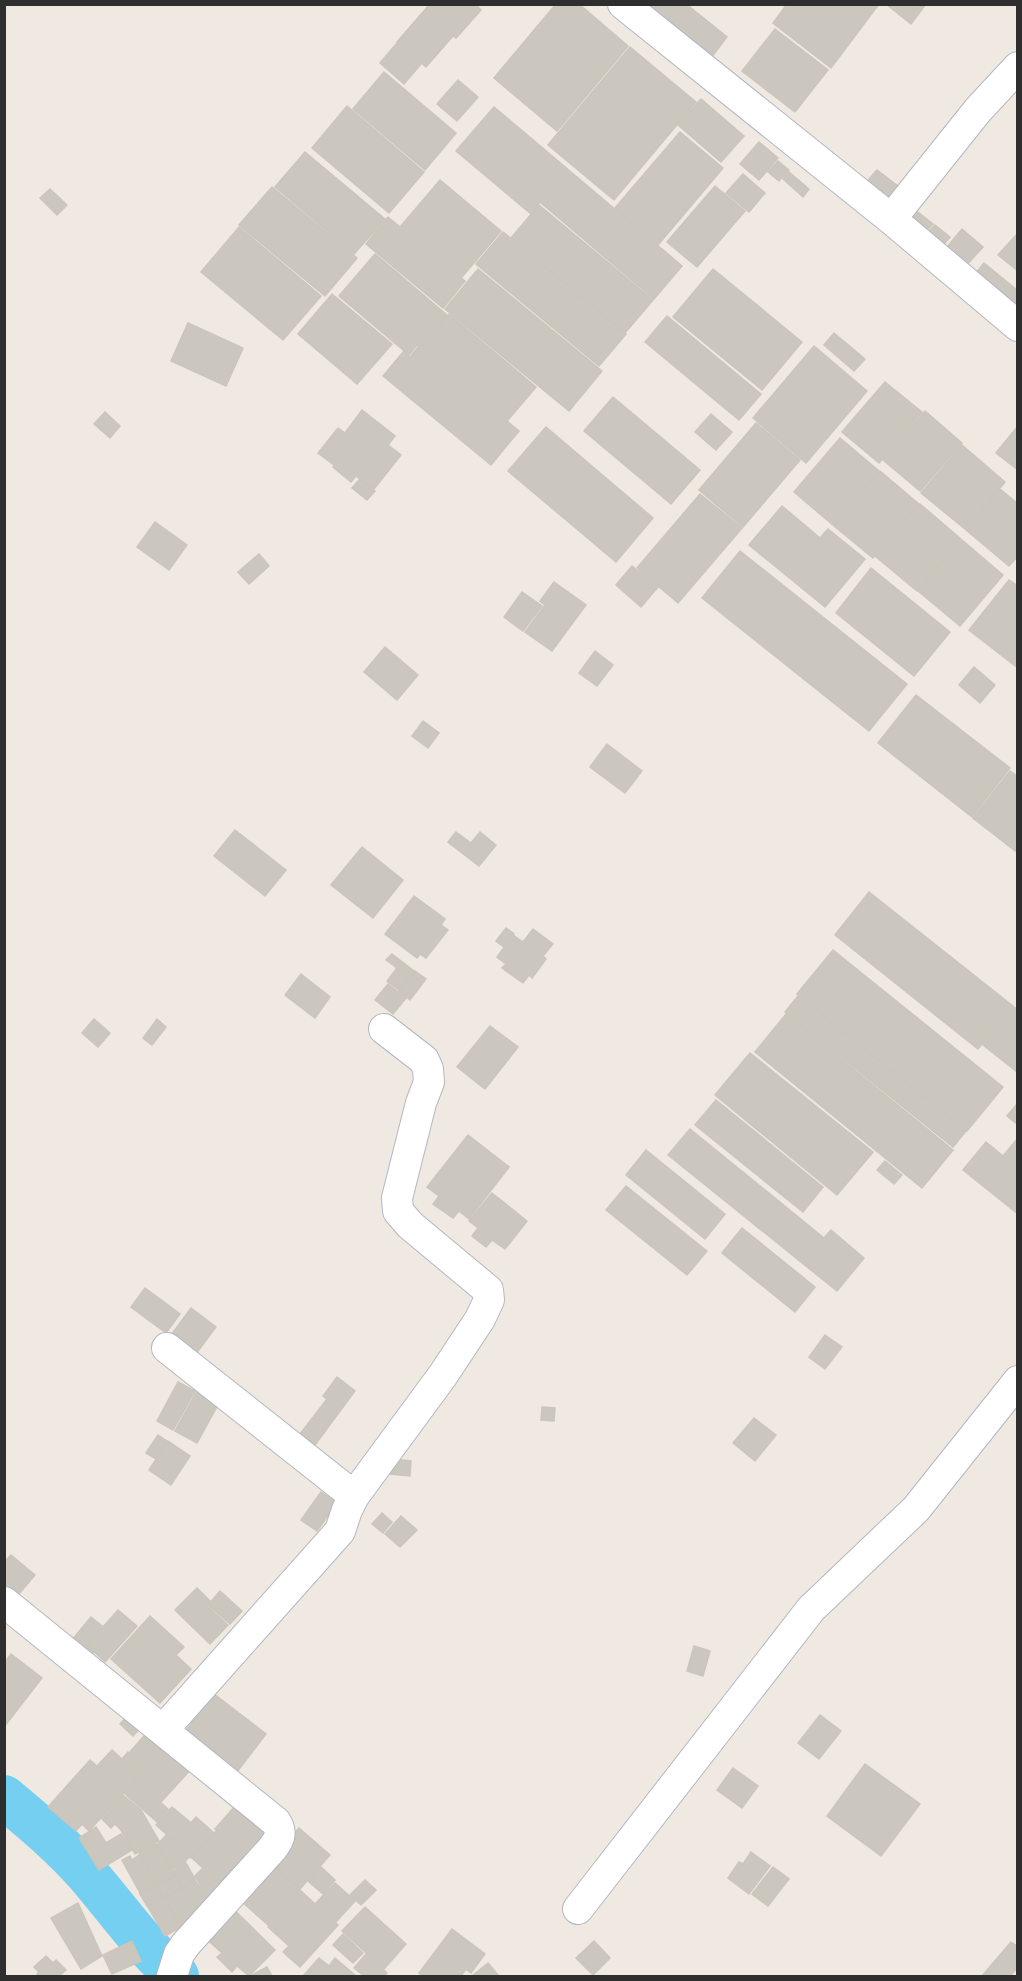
<svg xmlns="http://www.w3.org/2000/svg" width="1022" height="1981" font-family="Barlow,sans-serif">
	<style>
		.lines { fill: none; stroke-linecap: round; stroke-linejoin: round }
		.river { stroke: #75cff0; stroke-width: 44 }
		.building { fill: #cbc7bf; stroke: #cbc5ba; stroke-width: 1.5 }
		.minor-casing { stroke: #b4b7c1; stroke-width: 32 }
		.minor { stroke: #fff; stroke-width: 30 }
	</style>
	<rect width="100%" height="100%" fill="#efe9e1"/>
	<g class="lines">
		<path class="river" d="M4,1797C34,1822 64,1847 89,1876C118,1910 144,1947 177,1976"/>
	</g>
	<g class="building">
		<polygon points="430,4 475,4 481,10 456,38 453,36 426,67 397,42"/>
		<polygon points="556,4 579,4 628,46 557,131 494,78"/>
		<polygon points="644,4 686,4 727,37 711,58"/>
		<polygon points="787,4 879,4 831,68 773,23"/>
		<polygon points="886,4 926,4 911,24"/>
		<polygon points="775,29 828,70 795,112 742,71"/>
		<polygon points="397,43 421,64 404,84 380,63"/>
		<polygon points="630,47 696,102 614,200 548,145"/>
		<polygon points="384,72 456,133 425,170 353,109"/>
		<polygon points="458,80 478,97 457,121 437,104"/>
		<polygon points="701,99 744,136 721,162 678,125"/>
		<polygon points="347,106 424,172 389,213 312,148"/>
		<polygon points="494,107 682,266 654,299 540,202 531,214 456,151"/>
		<polygon points="680,132 723,168 658,245 615,208"/>
		<polygon points="759,142 778,158 759,180 740,164"/>
		<polygon points="305,152 385,219 354,254 275,187"/>
		<polygon points="778,161 789,170 779,181 768,172"/>
		<polygon points="877,170 907,193 894,209 864,185"/>
		<polygon points="789,172 809,189 803,197 783,179"/>
		<polygon points="743,174 765,193 749,212 726,193"/>
		<polygon points="440,180 501,231 462,277 401,226"/>
		<polygon points="715,186 745,211 697,267 667,242"/>
		<polygon points="272,187 357,258 325,296 239,225"/>
		<polygon points="50,189 67,205 57,215 40,198"/>
		<polygon points="539,205 653,300 625,333 511,238"/>
		<polygon points="914,209 933,224 922,236 904,222"/>
		<polygon points="388,217 465,281 443,308 366,244"/>
		<polygon points="935,225 950,237 940,249 925,236"/>
		<polygon points="239,227 321,296 283,340 201,272"/>
		<polygon points="962,229 983,247 963,269 943,252"/>
		<polygon points="503,232 626,334 599,366 476,264"/>
		<polygon points="1018,233 1018,271 998,255"/>
		<polygon points="375,254 447,315 420,347 417,345 409,355 339,296"/>
		<polygon points="984,263 1018,291 1018,305 1012,312 972,278"/>
		<polygon points="478,269 602,371 569,411 445,309"/>
		<polygon points="713,269 802,342 762,390 673,317"/>
		<polygon points="332,294 392,344 357,384 298,334"/>
		<polygon points="449,314 536,387 508,420 421,348"/>
		<polygon points="667,316 761,394 739,420 645,342"/>
		<polygon points="188,323 243,348 226,386 171,361"/>
		<polygon points="834,333 865,359 854,371 824,345"/>
		<polygon points="814,346 867,391 806,463 753,418"/>
		<polygon points="418,347 519,431 491,465 383,376 404,351 410,357"/>
		<polygon points="885,382 922,412 879,463 842,432"/>
		<polygon points="613,397 700,470 671,504 584,431"/>
		<polygon points="362,410 395,436 388,445 401,455 374,489 356,476 351,482 333,467 334,465 318,453 338,428 345,433"/>
		<polygon points="925,411 962,443 920,491 883,460"/>
		<polygon points="105,412 120,426 110,438 94,424"/>
		<polygon points="711,414 732,432 716,450 695,432"/>
		<polygon points="756,423 800,460 743,527 699,490"/>
		<polygon points="1018,426 1018,470 996,453"/>
		<polygon points="546,427 653,518 616,562 508,471"/>
		<polygon points="840,438 879,471 833,525 794,492"/>
		<polygon points="962,445 1005,482 965,529 921,493"/>
		<polygon points="880,471 919,504 873,558 834,526"/>
		<polygon points="360,479 375,491 367,500 352,488"/>
		<polygon points="1000,489 1018,504 1018,556 1009,566 966,530"/>
		<polygon points="700,494 742,528 678,603 637,568"/>
		<polygon points="920,504 961,539 917,591 875,556"/>
		<polygon points="782,506 820,538 828,529 865,559 825,607 749,545"/>
		<polygon points="155,522 187,545 169,570 137,547"/>
		<polygon points="962,540 1003,575 960,626 918,591"/>
		<polygon points="740,551 907,684 869,731 702,598"/>
		<polygon points="259,554 269,566 249,584 238,572"/>
		<polygon points="632,566 658,587 641,607 616,585"/>
		<polygon points="871,568 950,632 914,676 836,613"/>
		<polygon points="1009,580 1018,586 1018,668 969,630"/>
		<polygon points="554,582 586,605 552,651 525,632 545,605 540,601"/>
		<polygon points="522,592 542,606 523,631 504,617"/>
		<polygon points="385,647 418,675 397,700 364,672"/>
		<polygon points="595,651 613,665 597,686 579,673"/>
		<polygon points="974,667 995,685 980,703 959,685"/>
		<polygon points="916,695 1010,768 972,817 878,743"/>
		<polygon points="423,721 439,733 428,748 412,736"/>
		<polygon points="607,744 642,771 625,793 590,767"/>
		<polygon points="1010,771 1018,777 1018,853 973,818"/>
		<polygon points="235,830 286,870 265,896 214,856"/>
		<polygon points="456,832 471,843 480,832 496,845 479,866 448,842"/>
		<polygon points="362,847 403,880 373,918 331,885"/>
		<polygon points="869,892 1013,1006 978,1049 835,935"/>
		<polygon points="414,896 445,919 441,925 448,930 426,958 420,954 417,958 385,934"/>
		<polygon points="506,928 514,934 504,947 496,941"/>
		<polygon points="533,929 553,944 543,956 546,959 532,978 529,975 523,983 502,968 506,964 497,957 513,935 523,942"/>
		<polygon points="833,950 1003,1087 967,1131 797,994"/>
		<polygon points="392,954 414,971 399,990 387,981 397,968 386,960"/>
		<polygon points="415,971 426,979 410,1000 399,991"/>
		<polygon points="301,974 330,997 315,1018 285,995"/>
		<polygon points="388,984 406,998 393,1014 375,1000"/>
		<polygon points="798,996 966,1131 953,1147 785,1012"/>
		<polygon points="1014,1007 1018,1010 1017,1072 983,1045"/>
		<polygon points="786,1014 953,1150 922,1188 755,1052"/>
		<polygon points="94,1019 110,1033 98,1047 82,1033"/>
		<polygon points="157,1019 166,1027 152,1045 143,1038"/>
		<polygon points="490,1026 518,1047 485,1089 457,1067"/>
		<polygon points="750,1053 873,1152 837,1195 715,1095"/>
		<polygon points="716,1100 823,1187 803,1212 695,1125"/>
		<polygon points="1018,1103 1018,1125 1007,1116"/>
		<polygon points="690,1129 824,1238 831,1230 864,1258 837,1291 668,1155"/>
		<polygon points="468,1135 509,1167 469,1219 459,1211 453,1218 433,1204 439,1196 427,1187"/>
		<polygon points="1018,1138 1018,1214 963,1170 986,1142 1003,1156"/>
		<polygon points="646,1150 725,1214 705,1239 626,1175"/>
		<polygon points="885,1161 902,1175 894,1184 877,1170"/>
		<polygon points="626,1186 707,1251 687,1275 606,1210"/>
		<polygon points="492,1193 527,1221 505,1249 492,1240 486,1247 472,1236 478,1228 469,1221"/>
		<polygon points="742,1228 815,1287 795,1312 722,1253"/>
		<polygon points="145,1288 180,1314 166,1333 131,1307"/>
		<polygon points="191,1308 216,1327 193,1358 168,1339"/>
		<polygon points="825,1335 842,1347 825,1369 809,1357"/>
		<polygon points="337,1377 355,1391 315,1445 300,1434 327,1399 323,1396"/>
		<polygon points="178,1382 195,1391 173,1430 157,1421"/>
		<polygon points="198,1389 220,1401 197,1443 175,1431"/>
		<polygon points="542,1407 555,1408 554,1421 541,1420"/>
		<polygon points="754,1418 776,1435 755,1461 733,1443"/>
		<polygon points="158,1435 167,1441 156,1459 146,1453"/>
		<polygon points="168,1441 190,1456 171,1485 149,1470"/>
		<polygon points="392,1459 411,1461 410,1476 390,1474"/>
		<polygon points="321,1492 337,1503 317,1531 301,1520"/>
		<polygon points="382,1513 392,1522 383,1533 372,1524"/>
		<polygon points="401,1516 417,1530 400,1547 385,1534"/>
		<polygon points="11,1555 35,1575 18,1595 4,1584 4,1562"/>
		<polygon points="197,1588 210,1601 206,1605 228,1625 210,1644 175,1610"/>
		<polygon points="220,1591 242,1611 230,1624 208,1605"/>
		<polygon points="118,1610 137,1626 105,1662 87,1645"/>
		<polygon points="150,1616 184,1647 176,1655 191,1669 160,1703 111,1659"/>
		<polygon points="91,1617 102,1626 93,1638 81,1629"/>
		<polygon points="81,1629 92,1639 86,1645 94,1652 84,1662 66,1647"/>
		<polygon points="694,1646 710,1651 703,1676 687,1671"/>
		<polygon points="11,1654 42,1678 4,1727 4,1663"/>
		<polygon points="214,1694 266,1734 237,1772 184,1733"/>
		<polygon points="128,1715 142,1726 133,1736 120,1724"/>
		<polygon points="820,1715 841,1731 819,1759 798,1743"/>
		<polygon points="150,1729 165,1742 145,1765 130,1752"/>
		<polygon points="166,1743 193,1767 161,1802 133,1777"/>
		<polygon points="112,1750 122,1759 128,1752 143,1765 132,1777 135,1780 126,1790 97,1766"/>
		<polygon points="90,1760 125,1791 89,1831 82,1824 76,1831 48,1807"/>
		<polygon points="865,1764 920,1804 881,1856 827,1816"/>
		<polygon points="733,1768 758,1786 742,1808 717,1790"/>
		<polygon points="136,1780 168,1809 157,1822 124,1793"/>
		<polygon points="123,1795 141,1810 159,1841 135,1854 121,1830 115,1824 111,1828 102,1819"/>
		<polygon points="242,1798 275,1826 251,1860 215,1829"/>
		<polygon points="172,1807 190,1822 174,1841 156,1825"/>
		<polygon points="196,1817 214,1833 191,1858 189,1857 184,1863 172,1869 157,1845 166,1835 174,1842"/>
		<polygon points="96,1827 106,1843 121,1834 132,1850 99,1870 79,1838"/>
		<polygon points="299,1828 330,1855 300,1889 269,1862"/>
		<polygon points="216,1831 251,1862 226,1889 192,1858"/>
		<polygon points="156,1844 174,1875 157,1885 139,1853"/>
		<polygon points="751,1852 770,1866 749,1894 728,1878 739,1862 743,1864"/>
		<polygon points="139,1855 156,1884 140,1893 122,1860 130,1856 132,1860"/>
		<polygon points="186,1863 195,1879 182,1887 172,1871"/>
		<polygon points="270,1864 300,1890 268,1925 239,1899"/>
		<polygon points="321,1867 335,1880 323,1894 308,1881"/>
		<polygon points="773,1867 789,1879 768,1906 752,1894"/>
		<polygon points="202,1869 226,1890 208,1899 195,1876"/>
		<polygon points="175,1875 181,1887 164,1898 157,1886"/>
		<polygon points="195,1880 214,1910 183,1928 164,1898"/>
		<polygon points="365,1880 376,1890 361,1905 350,1895"/>
		<polygon points="335,1883 355,1901 336,1922 316,1903"/>
		<polygon points="156,1885 163,1897 147,1906 140,1894"/>
		<polygon points="301,1891 338,1925 300,1967 283,1952 289,1946 268,1927"/>
		<polygon points="163,1897 181,1927 165,1936 148,1907"/>
		<polygon points="78,1903 102,1956 81,1969 51,1918"/>
		<polygon points="229,1905 275,1950 249,1976 237,1966 232,1972 217,1957 222,1953 201,1934"/>
		<polygon points="365,1907 406,1944 384,1969 342,1931"/>
		<polygon points="452,1929 485,1954 471,1973 466,1969 461,1976 423,1976 419,1973"/>
		<polygon points="343,1934 363,1953 353,1963 333,1945"/>
		<polygon points="132,1941 141,1961 112,1974 103,1955"/>
		<polygon points="594,1941 610,1958 593,1975 576,1958"/>
		<polygon points="1011,1942 1018,1947 1018,1967 1010,1976 982,1976"/>
		<polygon points="366,1954 387,1973 384,1976 364,1976 354,1968"/>
		<polygon points="46,1956 53,1963 56,1960 66,1970 59,1976 39,1976 37,1974 39,1972 34,1967"/>
		<polygon points="319,1958 329,1966 335,1958 356,1976 303,1976"/>
		<polygon points="488,1963 499,1976 472,1976"/>
		<polygon points="267,1967 272,1976 250,1976"/>
	</g>
	<g class="lines">
		<g class="minor-casing">
			<g id="minor">
				<polyline points="623,4 891,219 1018,326"/>
				<polyline points="891,219 978,110 1018,67"/>
				<polyline points="354,1496 443,1375 480,1319 489,1300 488,1290 410,1225 398,1211 397,1198 421,1103 429,1082 428,1069 424,1060 384,1029"/>
				<path d="M4,1602L276,1822C283,1833 279,1840 272,1849L186,1944L179,1954L172,1976"/>
				<polyline points="163,1730 340,1531 347,1510 354,1496 167,1348"/>
				<polyline points="578,1909 811,1609 916,1509 1018,1381"/>
			</g>
		</g>
		<use href="#minor" class="minor"/>
	</g>
	<rect width="1022" height="1981" fill="none" stroke="#2e2e2e" stroke-width="12"/>
</svg>
